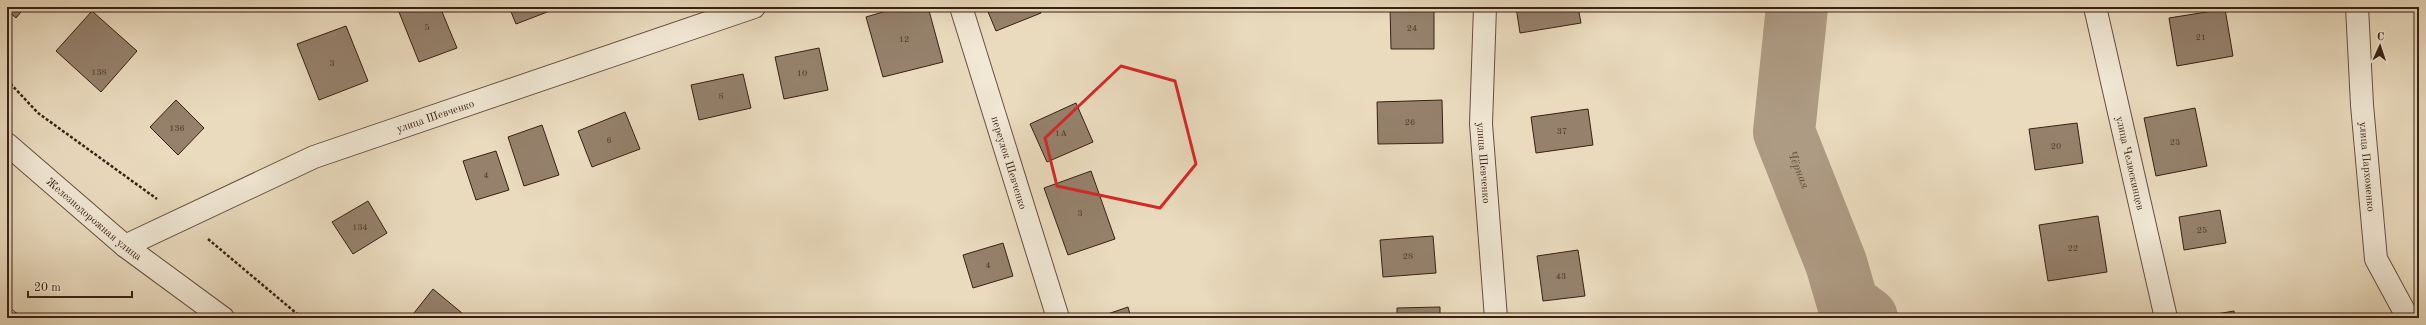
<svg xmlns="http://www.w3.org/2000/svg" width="2426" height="325" font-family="'Old Standard TT',serif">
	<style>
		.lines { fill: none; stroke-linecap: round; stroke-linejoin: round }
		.river { stroke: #ae9b84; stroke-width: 62 }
		.building { fill: #95816c; stroke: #392013 }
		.minor-casing { stroke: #654f3e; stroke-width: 24 }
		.path { stroke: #392013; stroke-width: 2.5; stroke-dasharray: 3 2; stroke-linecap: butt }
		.minor { stroke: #f1e8d5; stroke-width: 22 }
		.rail-casing { stroke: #392013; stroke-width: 4.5 }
		.rail { stroke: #f1e8d5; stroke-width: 3; stroke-dasharray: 9; stroke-linecap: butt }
		.marked { fill: none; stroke: #d62828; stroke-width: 3; stroke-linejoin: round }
		.labels { text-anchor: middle; stroke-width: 3; stroke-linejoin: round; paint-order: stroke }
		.number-label { font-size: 9px; fill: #503829 }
		.street-label { font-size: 11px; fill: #392013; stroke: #f1e8d5 }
		.water-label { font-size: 12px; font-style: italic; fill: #624b3b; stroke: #f1e8d5 }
	</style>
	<rect width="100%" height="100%" fill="#eadbbe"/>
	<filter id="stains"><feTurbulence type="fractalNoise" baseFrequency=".005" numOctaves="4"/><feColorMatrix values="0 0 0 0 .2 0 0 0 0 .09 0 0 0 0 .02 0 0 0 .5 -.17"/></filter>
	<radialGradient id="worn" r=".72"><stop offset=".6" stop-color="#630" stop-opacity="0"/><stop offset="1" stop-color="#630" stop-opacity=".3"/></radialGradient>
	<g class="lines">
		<path class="river" id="s1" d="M1797,7L1784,132L1836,263L1848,304L1867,318"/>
	</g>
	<g class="building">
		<polygon points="7,7 25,7 16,18 7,10"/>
		<polygon points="397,7 440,7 457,48 419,62"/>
		<polygon points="509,7 554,7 555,9 516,24"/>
		<polygon points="900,7 928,7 943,62 883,77 866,17"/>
		<polygon points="986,7 1039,7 1041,13 996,31"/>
		<polygon points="1390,7 1434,7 1434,49 1391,49"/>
		<polygon points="1516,7 1578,7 1581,23 1520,33"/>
		<polygon points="2225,9 2233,56 2177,66 2169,18"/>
		<polygon points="92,11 137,51 101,92 56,51"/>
		<polygon points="346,26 368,81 319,100 297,44"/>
		<polygon points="819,48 828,90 784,99 775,57"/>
		<polygon points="743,74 751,108 699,120 691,85"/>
		<polygon points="176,100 204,128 178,155 150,127"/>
		<polygon points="1442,100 1443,143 1378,144 1377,102"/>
		<polygon points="1076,103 1093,142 1047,162 1030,124"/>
		<polygon points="2195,108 2207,166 2156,176 2144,118"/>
		<polygon points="1588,109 1593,145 1536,153 1531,117"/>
		<polygon points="625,112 640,149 592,167 578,131"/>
		<polygon points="2077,123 2083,163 2035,170 2029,129"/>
		<polygon points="542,125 559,175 524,186 508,137"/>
		<polygon points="496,151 509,190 476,200 463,161"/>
		<polygon points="1091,171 1115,239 1068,255 1044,188"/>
		<polygon points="368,201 387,233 353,254 332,222"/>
		<polygon points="2220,210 2226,243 2184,250 2179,217"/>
		<polygon points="2098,216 2107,272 2048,281 2039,225"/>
		<polygon points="1433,236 1436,273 1383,277 1380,240"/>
		<polygon points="1003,243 1013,276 973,288 963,255"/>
		<polygon points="1578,250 1585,296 1543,301 1537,256"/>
		<polygon points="433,289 468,318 410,318"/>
		<polygon points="1128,307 1131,318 1096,318"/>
		<polygon points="1440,307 1440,318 1397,318 1397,308"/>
		<polygon points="2234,311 2235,318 2199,318 2199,317"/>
	</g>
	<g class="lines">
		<g class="minor-casing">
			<g id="minor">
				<path id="s2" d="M961,7L1058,318"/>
				<path id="s3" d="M1485,7L1481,124L1496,318"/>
				<path id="s4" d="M2095,7L2166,318"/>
				<path id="s5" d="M2357,7L2362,105L2376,259L2408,318"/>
				<path id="s6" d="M7,144L125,246L223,318"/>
				<path id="s7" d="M125,246L314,157L754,7"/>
			</g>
		</g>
		<g class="path">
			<polyline points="7,80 38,113 157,199"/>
			<polyline points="208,239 302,318"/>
		</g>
		<use href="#minor" class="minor"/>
		<g class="rail-casing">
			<polyline id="rail" points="7,308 20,318"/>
		</g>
		<use href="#rail" class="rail"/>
	</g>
	<path class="marked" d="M1121,66L1175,81L1196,164L1160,208L1057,186L1045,138Z"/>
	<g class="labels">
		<g class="number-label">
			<text x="427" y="30">5</text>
			<text x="1412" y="31">24</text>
			<text x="2201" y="40">21</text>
			<text x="904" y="42">12</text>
			<text x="332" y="66">3</text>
			<text x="99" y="75">138</text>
			<text x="802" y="76">10</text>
			<text x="721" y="99">8</text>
			<text x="1410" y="125">26</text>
			<text x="177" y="131">136</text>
			<text x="1562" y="134">37</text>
			<text x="1061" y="136">1А</text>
			<text x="609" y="143">6</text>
			<text x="2175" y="145">23</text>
			<text x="2056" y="149">20</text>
			<text x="486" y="178">4</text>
			<text x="1080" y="216">3</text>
			<text x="360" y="230">134</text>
			<text x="2202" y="233">25</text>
			<text x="2073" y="251">22</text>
			<text x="1408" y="259">28</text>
			<text x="988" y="268">4</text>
			<text x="1561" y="279">43</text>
		</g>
		<g class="street-label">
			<text dy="4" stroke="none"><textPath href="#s7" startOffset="337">улица Шевченко</textPath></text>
			<text dy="4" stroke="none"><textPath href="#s2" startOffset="163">переулок Шевченко</textPath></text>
			<text dy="4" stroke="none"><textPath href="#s4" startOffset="160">улица Челюскинцев</textPath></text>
			<text dy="4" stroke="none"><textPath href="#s3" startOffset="156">улица Шевченко</textPath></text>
			<text dy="4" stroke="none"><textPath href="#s5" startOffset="160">улица Пархоменко</textPath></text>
			<text dy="4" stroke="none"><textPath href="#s6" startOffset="115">Железнодорожная улица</textPath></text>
		</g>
		<g class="water-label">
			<text dy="4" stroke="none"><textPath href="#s1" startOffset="166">Чёрная</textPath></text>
		</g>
	</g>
	<rect width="2426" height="325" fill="none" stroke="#eadbbe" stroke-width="24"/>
	<rect x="8" y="8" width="2410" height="309" fill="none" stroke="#392013" stroke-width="2"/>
	<rect x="12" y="12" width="2402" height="301" fill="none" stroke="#392013"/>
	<g transform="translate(2380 46) rotate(3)" stroke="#f1e8d5" stroke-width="3" paint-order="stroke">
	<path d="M0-3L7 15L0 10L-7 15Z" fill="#392013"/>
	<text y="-6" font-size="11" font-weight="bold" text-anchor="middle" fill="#392013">С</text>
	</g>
	<path d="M28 291v6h104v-6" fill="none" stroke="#392013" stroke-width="2"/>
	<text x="34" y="291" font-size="12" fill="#392013" stroke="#f1e8d5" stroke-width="3" paint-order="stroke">20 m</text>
	<rect width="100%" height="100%" filter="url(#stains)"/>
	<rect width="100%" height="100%" fill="url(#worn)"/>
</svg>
